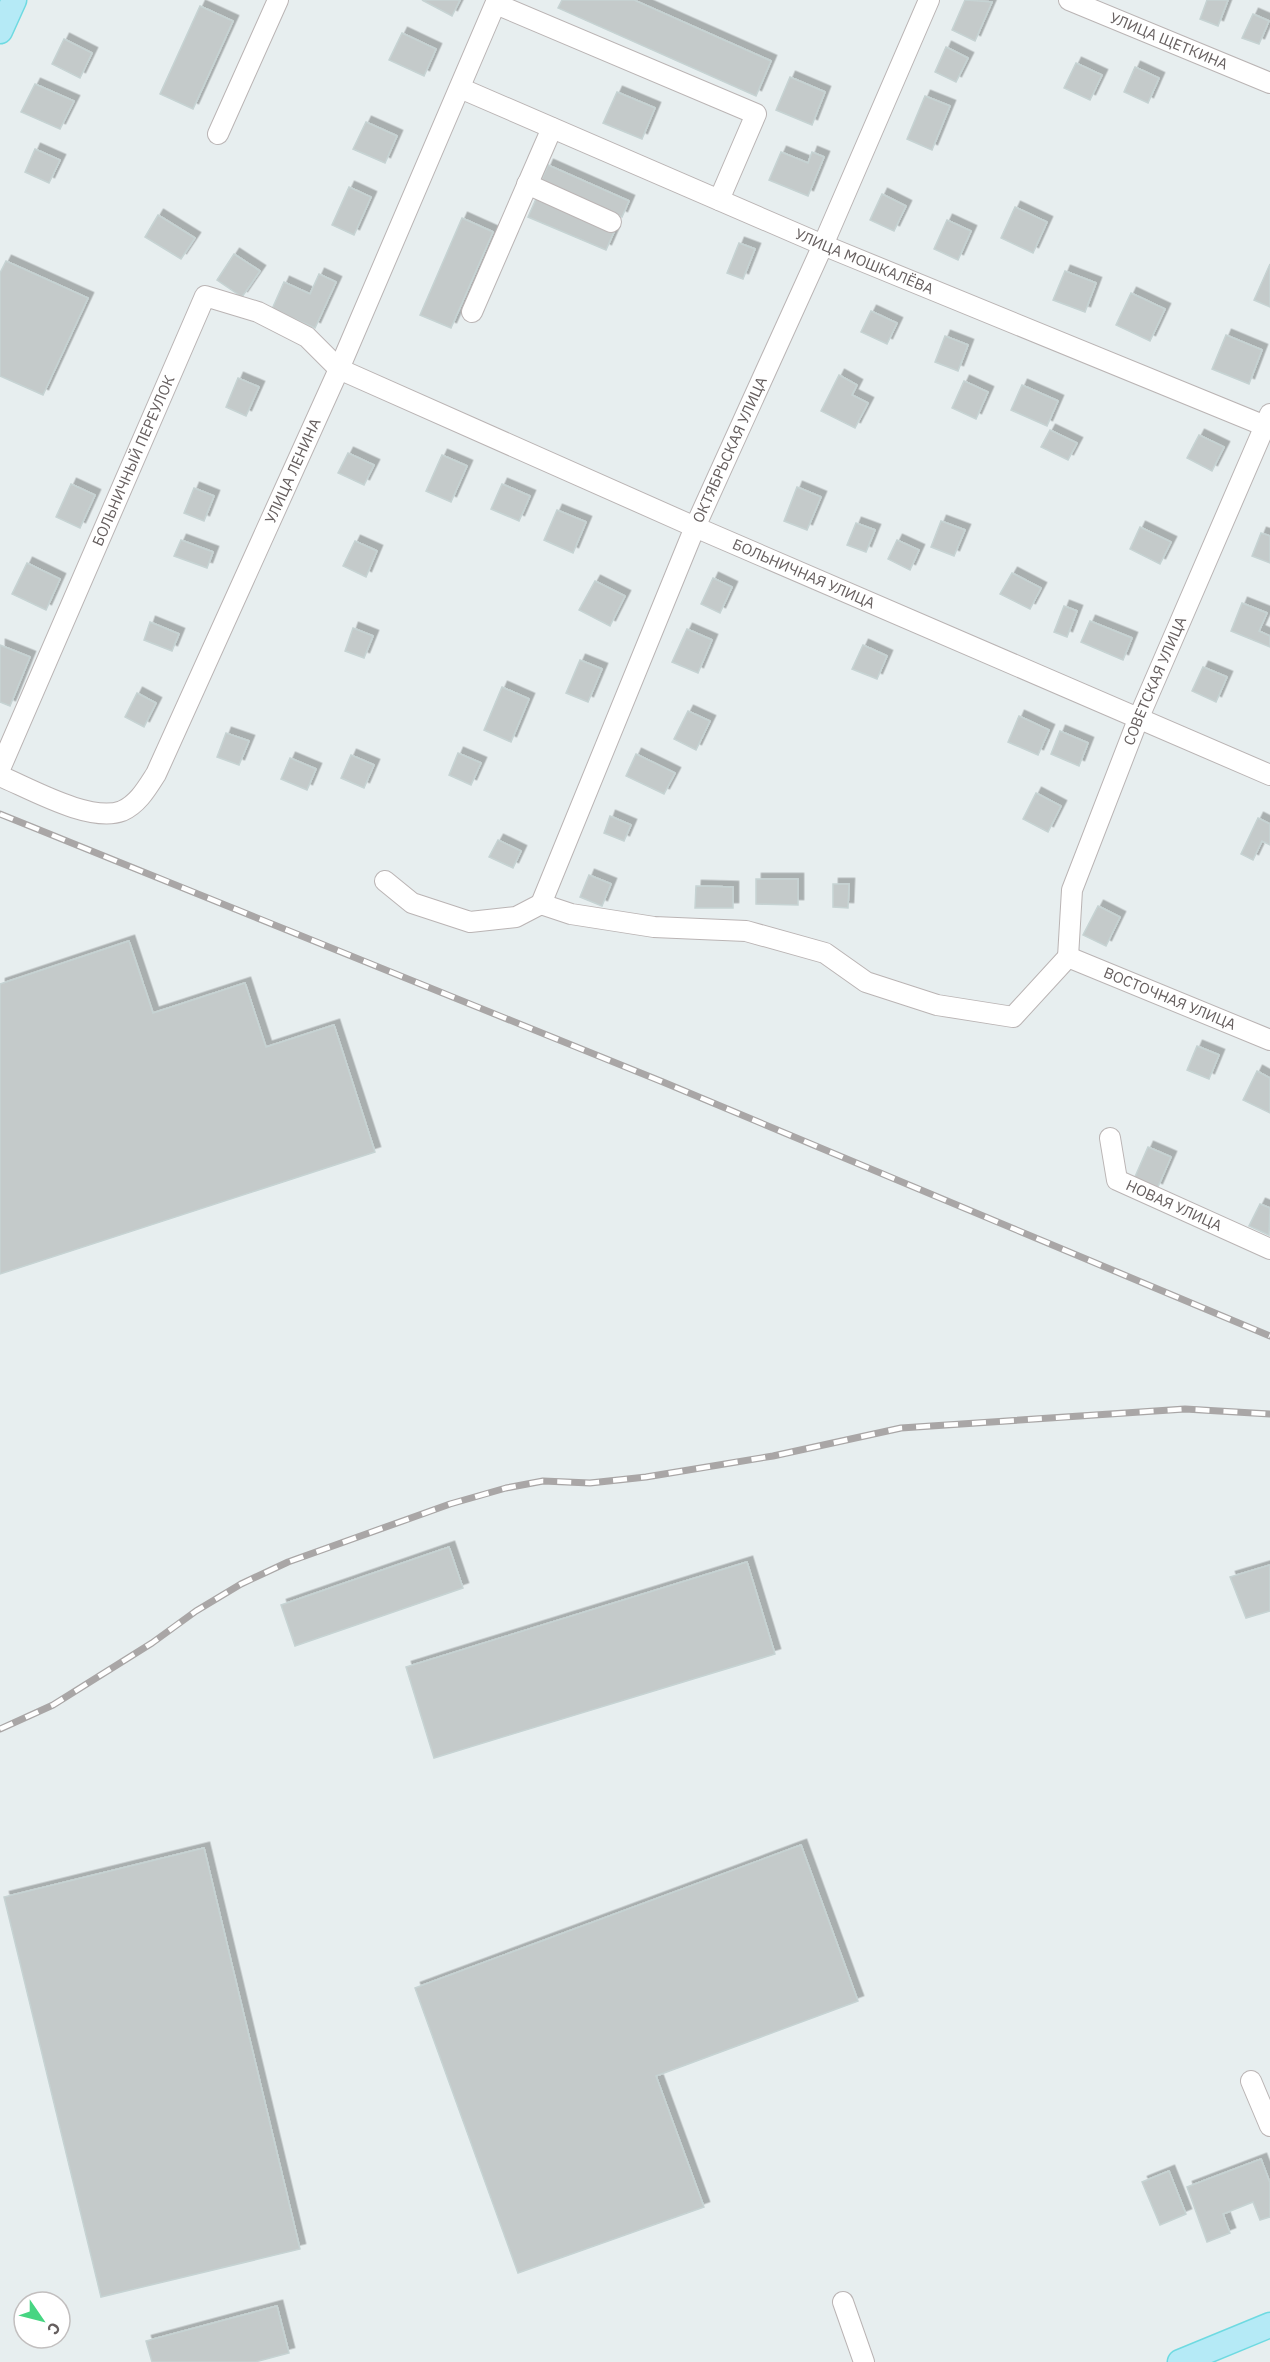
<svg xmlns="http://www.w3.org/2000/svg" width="1270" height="2362" font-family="'IBM Plex Sans',sans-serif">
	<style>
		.building { fill: #c4caca; stroke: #c6d3d3; stroke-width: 1.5; filter: url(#shadow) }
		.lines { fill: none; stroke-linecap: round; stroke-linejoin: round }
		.minor-casing { stroke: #bab4b4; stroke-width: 22 }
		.major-casing { stroke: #6edae1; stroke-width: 27 }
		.minor { stroke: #fff; stroke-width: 20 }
		.major { stroke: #b5eaf6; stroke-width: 24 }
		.rail-casing { stroke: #a9a6a6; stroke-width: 7 }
		.rail { stroke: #fff; stroke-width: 4.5; stroke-dasharray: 14; stroke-linecap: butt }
		.labels { text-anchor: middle; stroke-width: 6; stroke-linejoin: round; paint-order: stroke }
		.street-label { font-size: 15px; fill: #665f5f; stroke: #fff }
	</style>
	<defs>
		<filter id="shadow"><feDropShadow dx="5.5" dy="-5.5" stdDeviation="0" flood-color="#0004"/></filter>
	</defs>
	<rect width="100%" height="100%" fill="#e7eeef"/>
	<g class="building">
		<polygon points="422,0 460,0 452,16"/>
		<polygon points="562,0 634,0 771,61 756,96 558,8"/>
		<polygon points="965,0 992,2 975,41 952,30"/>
		<polygon points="1207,0 1228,0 1218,26 1200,19"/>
		<polygon points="200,6 233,21 193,109 160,94"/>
		<polygon points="1253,14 1269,21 1259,44 1242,38"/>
		<polygon points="402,33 436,49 424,76 389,60"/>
		<polygon points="64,39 92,53 80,78 52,64"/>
		<polygon points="946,47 968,58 956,82 935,72"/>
		<polygon points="1076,63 1102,75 1090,100 1064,88"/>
		<polygon points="1135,67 1159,78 1148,103 1124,92"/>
		<polygon points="790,77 825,92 812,125 776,110"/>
		<polygon points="35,84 74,101 60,129 21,112"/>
		<polygon points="617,92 655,108 642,139 603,123"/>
		<polygon points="925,96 950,106 932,150 907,139"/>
		<polygon points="366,122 397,136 385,163 353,149"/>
		<polygon points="35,149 60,160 49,183 25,172"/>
		<polygon points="781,152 808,163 812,152 824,157 808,196 769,180"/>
		<polygon points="548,165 629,201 622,217 541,181"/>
		<polygon points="349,187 371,197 354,235 332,225"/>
		<polygon points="882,194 906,206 894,231 870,220"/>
		<polygon points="536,199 614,232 606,250 528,217"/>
		<polygon points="1015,207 1047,222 1033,253 1001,238"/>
		<polygon points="158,215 195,238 181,259 145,237"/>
		<polygon points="462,218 493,232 451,328 420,315"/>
		<polygon points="947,220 971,231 958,260 934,249"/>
		<polygon points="739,243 755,249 743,279 727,273"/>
		<polygon points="234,254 260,271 242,297 217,280"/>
		<polygon points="6,261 88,298 43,395 0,376 0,273"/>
		<polygon points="1270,264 1270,307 1254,300"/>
		<polygon points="1065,271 1096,283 1085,312 1053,300"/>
		<polygon points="319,274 336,282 315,328 272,309 284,282 310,294"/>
		<polygon points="1131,293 1165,309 1150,341 1116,325"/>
		<polygon points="871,311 897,323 887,344 861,332"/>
		<polygon points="1226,335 1262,350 1249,384 1212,369"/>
		<polygon points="945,336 968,345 958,371 935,362"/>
		<polygon points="839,375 857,385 852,395 868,403 855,428 821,411"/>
		<polygon points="238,378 259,387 246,416 226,407"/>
		<polygon points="964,381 988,392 976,419 952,408"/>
		<polygon points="1022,385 1058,401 1047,426 1011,410"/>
		<polygon points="1050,430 1077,443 1068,460 1041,447"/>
		<polygon points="1199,435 1224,447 1212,471 1187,458"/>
		<polygon points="348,453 374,465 364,485 338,473"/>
		<polygon points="442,455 467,466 451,502 426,491"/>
		<polygon points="71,484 95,495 80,528 56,517"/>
		<polygon points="502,484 530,496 519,521 491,509"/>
		<polygon points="797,487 821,497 807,530 784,521"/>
		<polygon points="194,488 214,496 204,521 184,513"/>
		<polygon points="557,510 586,522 573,553 544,540"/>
		<polygon points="941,521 965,530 954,556 931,547"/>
		<polygon points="856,523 875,530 866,552 847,545"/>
		<polygon points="1140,527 1171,542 1160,564 1130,549"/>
		<polygon points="1261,533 1270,536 1270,563 1252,556"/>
		<polygon points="181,540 213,552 207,568 174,556"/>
		<polygon points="897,540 919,550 910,570 888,559"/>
		<polygon points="355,541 377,551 366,577 343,566"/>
		<polygon points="27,563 60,579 46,610 12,594"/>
		<polygon points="1012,573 1041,588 1030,609 1000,594"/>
		<polygon points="713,578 732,587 720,613 701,604"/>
		<polygon points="595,581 625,596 610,626 579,610"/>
		<polygon points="1242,603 1267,613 1259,631 1270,636 1270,647 1231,631"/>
		<polygon points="1064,606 1077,611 1067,637 1054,632"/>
		<polygon points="1090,621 1132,638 1123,660 1081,642"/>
		<polygon points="150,622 179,634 172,651 144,640"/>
		<polygon points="353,628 373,636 364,658 345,651"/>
		<polygon points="687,629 712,640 698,673 672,662"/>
		<polygon points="0,645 30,657 10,706 0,702"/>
		<polygon points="863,645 887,656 877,679 852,669"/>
		<polygon points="580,660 602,669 588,702 566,693"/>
		<polygon points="1203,667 1227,677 1216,702 1192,691"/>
		<polygon points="502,687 529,699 511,742 484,730"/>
		<polygon points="137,693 156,703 144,727 125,717"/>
		<polygon points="688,711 710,721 696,750 674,739"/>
		<polygon points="1019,716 1049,730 1038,755 1008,742"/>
		<polygon points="1060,731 1088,743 1079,766 1051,754"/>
		<polygon points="226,733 249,741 239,765 217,757"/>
		<polygon points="458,753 481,763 471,785 449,775"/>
		<polygon points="636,754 675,773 664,794 626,776"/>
		<polygon points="351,755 374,765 364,788 341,778"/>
		<polygon points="290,758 316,769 307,790 281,779"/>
		<polygon points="1036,793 1061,806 1048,832 1023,819"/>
		<polygon points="610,816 631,825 624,841 604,833"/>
		<polygon points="1258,818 1270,824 1270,845 1262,841 1253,860 1241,854"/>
		<polygon points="498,840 521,851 513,868 489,857"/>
		<polygon points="589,875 611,884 602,906 580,897"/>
		<polygon points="756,879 798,879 798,905 756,904"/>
		<polygon points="833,884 849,884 848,908 833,907"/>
		<polygon points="696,886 733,887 733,908 695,908"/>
		<polygon points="1098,906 1120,917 1106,946 1083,935"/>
		<polygon points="129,941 153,1013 245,983 266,1047 334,1025 375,1152 0,1274 0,984"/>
		<polygon points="1197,1046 1219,1055 1209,1079 1187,1070"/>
		<polygon points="1257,1071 1270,1078 1270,1113 1243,1100"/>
		<polygon points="1148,1147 1171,1157 1157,1189 1134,1179"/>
		<polygon points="1260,1204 1270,1208 1269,1235 1249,1226"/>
		<polygon points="449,1547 463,1588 295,1646 281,1605"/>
		<polygon points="747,1562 775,1654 434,1758 406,1667"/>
		<polygon points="1270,1565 1270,1611 1246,1618 1230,1577"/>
		<polygon points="801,1845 858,2001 656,2076 704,2207 518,2273 415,1988"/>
		<polygon points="204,1848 300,2249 101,2297 4,1897"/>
		<polygon points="1261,2159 1270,2183 1270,2217 1260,2220 1253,2202 1223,2214 1230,2233 1207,2242 1187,2187"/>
		<polygon points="1169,2171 1186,2214 1160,2225 1142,2182"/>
		<polygon points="277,2306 289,2353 255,2362 152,2362 146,2341"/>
	</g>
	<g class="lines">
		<g class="minor-casing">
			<g id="minor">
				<path id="s1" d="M1069,0L1270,83"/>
				<polyline points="496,4 756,114 719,200"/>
				<path id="s2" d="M460,88L823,245L1270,428"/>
				<polyline points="218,134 278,0"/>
				<polyline points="527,184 611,222"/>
				<polyline points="472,312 552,128"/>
				<path id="s3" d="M0,769L205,296L258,312L307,337L339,369L695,527L1270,775"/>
				<path id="s4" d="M0,776C31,789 90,823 122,811C138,804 147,788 156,774L339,369L497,0"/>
				<polyline points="385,881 412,903 470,922 516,917 541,904 571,914 654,927 746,931 825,953 866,982 937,1005 1013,1017 1068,957"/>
				<path id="s5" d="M541,904L695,527L823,245L929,0"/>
				<path id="s6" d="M1068,957L1072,890L1139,717L1270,414"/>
				<path id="s7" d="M1068,957L1270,1040"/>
				<path id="s8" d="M1110,1138L1117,1180L1270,1249"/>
				<polyline points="1251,2081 1270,2126"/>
				<polyline points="843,2302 864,2362"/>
			</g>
		</g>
		<g class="major-casing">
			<g id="major">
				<polyline points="0,31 14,0"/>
				<polyline points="1180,2362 1270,2325"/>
			</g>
		</g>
		<use href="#minor" class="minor"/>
		<use href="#major" class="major"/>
		<g class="rail-casing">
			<g id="rail">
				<polyline points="0,814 663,1082 1270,1336"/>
				<polyline points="0,1729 53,1705 152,1643 196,1611 241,1584 288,1562 450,1504 506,1488 543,1481 590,1483 646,1477 773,1456 901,1428 1185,1409 1270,1414"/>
			</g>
		</g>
		<use href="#rail" class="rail"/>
	</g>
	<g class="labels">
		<g class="street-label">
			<text dy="5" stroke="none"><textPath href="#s1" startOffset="108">УЛИЦА ЩЕТКИНА</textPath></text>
			<text dy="5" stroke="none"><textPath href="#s2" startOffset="440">УЛИЦА МОШКАЛЁВА</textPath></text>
			<text dy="5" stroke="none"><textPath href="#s5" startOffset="492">ОКТЯБРЬСКАЯ УЛИЦА</textPath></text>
			<text dy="5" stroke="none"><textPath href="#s3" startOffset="336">БОЛЬНИЧНЫЙ ПЕРЕУЛОК</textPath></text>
			<text dy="5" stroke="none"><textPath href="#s4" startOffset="513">УЛИЦА ЛЕНИНА</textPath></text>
			<text dy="5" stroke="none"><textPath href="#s3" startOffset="1179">БОЛЬНИЧНАЯ УЛИЦА</textPath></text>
			<text dy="5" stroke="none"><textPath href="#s6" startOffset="292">СОВЕТСКАЯ УЛИЦА</textPath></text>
			<text dy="5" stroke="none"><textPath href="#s7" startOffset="110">ВОСТОЧНАЯ УЛИЦА</textPath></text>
			<text dy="5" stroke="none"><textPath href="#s8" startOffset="105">НОВАЯ УЛИЦА</textPath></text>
		</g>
	</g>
	<g transform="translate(42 2320) rotate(125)"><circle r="28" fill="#ffffff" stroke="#c2bfbf" stroke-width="1.5"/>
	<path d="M0-4.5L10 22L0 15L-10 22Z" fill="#47d582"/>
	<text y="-9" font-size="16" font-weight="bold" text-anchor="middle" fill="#665f5f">С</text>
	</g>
</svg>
